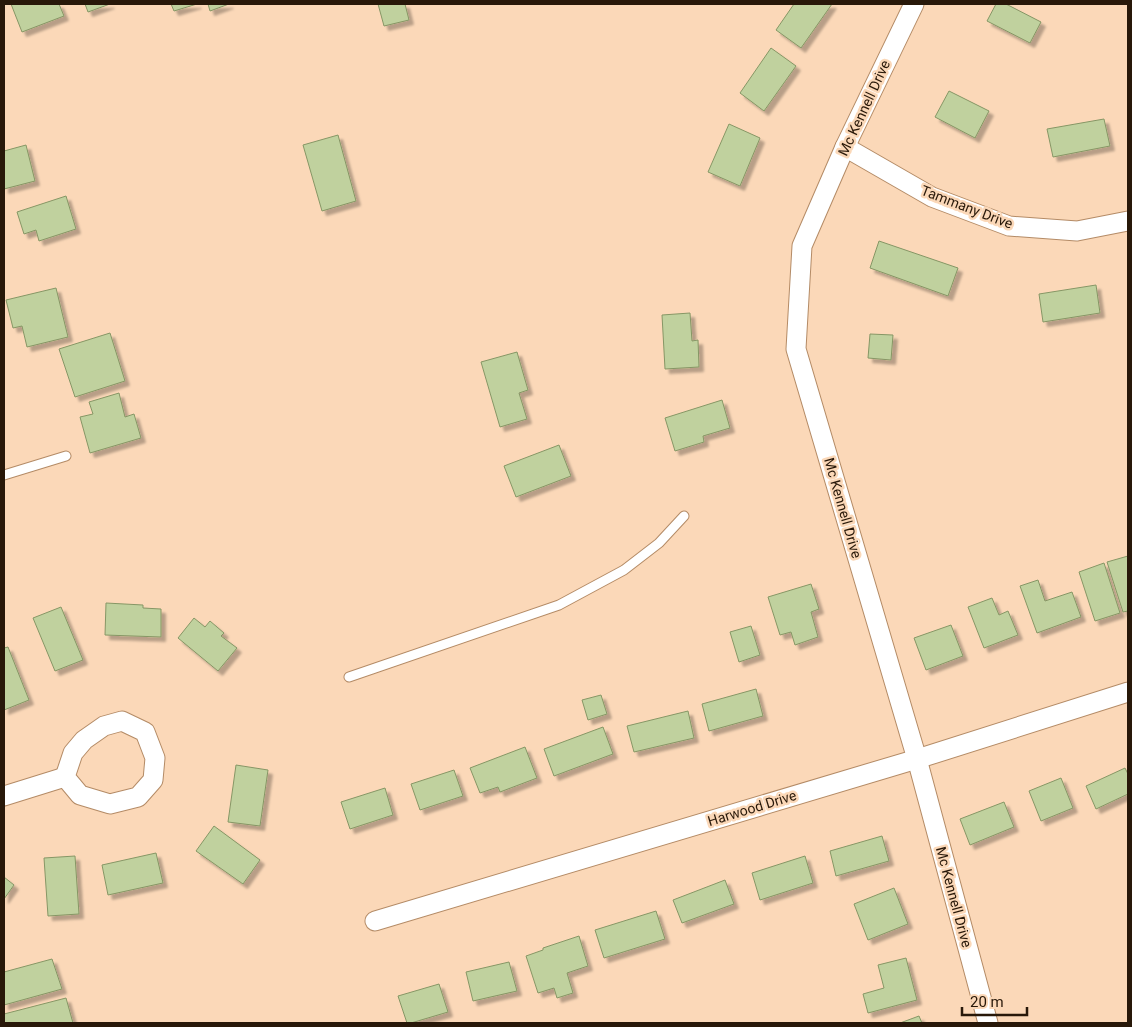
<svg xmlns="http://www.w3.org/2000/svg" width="1132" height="1027" font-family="Roboto,sans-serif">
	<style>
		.building { fill: #c0d19e; stroke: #869665; filter: url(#shadow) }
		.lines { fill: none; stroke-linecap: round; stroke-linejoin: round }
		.lane-casing { stroke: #b48b66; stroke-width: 11 }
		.street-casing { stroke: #b48b66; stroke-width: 21 }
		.lane { stroke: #fff; stroke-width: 9 }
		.street { stroke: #fff; stroke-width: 19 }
		.labels { text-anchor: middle; stroke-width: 5; stroke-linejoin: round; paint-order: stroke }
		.street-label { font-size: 14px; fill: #281809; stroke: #fbd8b8 }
	</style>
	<defs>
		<filter id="shadow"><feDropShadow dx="4.5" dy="4.5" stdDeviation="1" flood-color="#0004"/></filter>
	</defs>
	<rect width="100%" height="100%" fill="#fbd8b8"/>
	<g class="building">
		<polygon points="11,4 59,4 64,16 22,32"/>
		<polygon points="85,4 110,4 88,12"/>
		<polygon points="171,4 197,4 174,11"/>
		<polygon points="208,4 229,4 210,11"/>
		<polygon points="378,4 405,4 409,20 384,26"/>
		<polygon points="794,4 832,4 801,48 776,30"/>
		<polygon points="996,4 1006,4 1041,22 1030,43 987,21"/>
		<polygon points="771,48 796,66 764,111 740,93"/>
		<polygon points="949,91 989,111 975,138 935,117"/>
		<polygon points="1104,119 1110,146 1053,157 1047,129"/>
		<polygon points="729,124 760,138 740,186 708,172"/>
		<polygon points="338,135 356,201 322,211 303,145"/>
		<polygon points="26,145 35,181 4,189 4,151"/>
		<polygon points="66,196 76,229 39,241 36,230 24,234 17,212"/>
		<polygon points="879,241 958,268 948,296 870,268"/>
		<polygon points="1096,285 1100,313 1043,322 1039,294"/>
		<polygon points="56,288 68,337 27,347 22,326 13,328 6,300"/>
		<polygon points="690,313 692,341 698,340 699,367 665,369 662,315"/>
		<polygon points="110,333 125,381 75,397 59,349"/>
		<polygon points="870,334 893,335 891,360 868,358"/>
		<polygon points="517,352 528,390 519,393 527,419 500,427 481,362"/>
		<polygon points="119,393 125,417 134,414 141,438 90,453 80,417 93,414 89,402"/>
		<polygon points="722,400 730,428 703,436 704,442 675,451 665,418"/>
		<polygon points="559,445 571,476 516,497 504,466"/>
		<polygon points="1128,556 1128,611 1123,612 1107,562"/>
		<polygon points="1104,563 1120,613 1095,621 1079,572"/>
		<polygon points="1038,580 1045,601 1072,592 1081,617 1037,633 1020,586"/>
		<polygon points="811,584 819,609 811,612 818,637 795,645 791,632 780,635 768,597"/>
		<polygon points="992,598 999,615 1008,611 1018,635 984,648 968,607"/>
		<polygon points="106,603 143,605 143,608 161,609 161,637 105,635"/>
		<polygon points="61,607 83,660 55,671 33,618"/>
		<polygon points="194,618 205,627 210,621 224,633 221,636 237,648 218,671 178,638"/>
		<polygon points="951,625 963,656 926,670 914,638"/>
		<polygon points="751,626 760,655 739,662 730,632"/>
		<polygon points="8,647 29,700 4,710 4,648"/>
		<polygon points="756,689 763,716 709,731 702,704"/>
		<polygon points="601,695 607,714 588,720 582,700"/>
		<polygon points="688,711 694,738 634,752 627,726"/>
		<polygon points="603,727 613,754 554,776 544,749"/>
		<polygon points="525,747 537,778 500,792 498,787 480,793 470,768"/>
		<polygon points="236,765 268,770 260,826 228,822"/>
		<polygon points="1125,768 1128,774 1128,794 1096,809 1086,786"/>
		<polygon points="454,770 463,796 420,810 411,784"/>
		<polygon points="1061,778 1073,808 1041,821 1029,791"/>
		<polygon points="385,788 393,815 350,829 341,802"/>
		<polygon points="1004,802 1014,827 970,845 960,819"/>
		<polygon points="214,826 260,860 243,884 196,851"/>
		<polygon points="882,836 889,861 836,876 830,851"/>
		<polygon points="156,853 163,883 108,895 102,865"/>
		<polygon points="75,856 79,914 48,916 44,858"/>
		<polygon points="805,856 813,883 760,900 752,873"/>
		<polygon points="4,877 14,885 4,899"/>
		<polygon points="725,880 734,904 682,923 673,900"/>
		<polygon points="894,888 908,924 868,940 854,904"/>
		<polygon points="656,911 665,939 604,958 595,930"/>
		<polygon points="579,936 588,966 567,973 573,993 557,998 554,988 538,993 526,956 543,950 543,948"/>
		<polygon points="906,958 917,1000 868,1013 863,994 884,988 878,965"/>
		<polygon points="52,959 62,989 4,1005 4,972"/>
		<polygon points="509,962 517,991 473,1001 466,972"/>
		<polygon points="439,984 448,1012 411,1023 407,1023 398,996"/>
		<polygon points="66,998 73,1023 4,1023 4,1014"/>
		<polygon points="919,1016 922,1023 900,1023"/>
	</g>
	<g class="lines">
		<g class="lane-casing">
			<g id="lane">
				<polyline points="4,475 66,456"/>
				<polyline points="349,677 559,605 624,570 659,543 684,516"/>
			</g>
		</g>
		<g class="street-casing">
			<g id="street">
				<polyline points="914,4 845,147 802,246 796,349 917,759 988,1023"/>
				<polyline points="845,147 932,197 1009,226 1077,231 1128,221"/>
				<polygon points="122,721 145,732 155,758 153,780 138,797 110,804 80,795 65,777 73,753 84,740 104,726"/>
				<polyline points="4,796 65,777"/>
				<polyline points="375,921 917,759 1128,692"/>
			</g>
		</g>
		<use href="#lane" class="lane"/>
		<use href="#street" class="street"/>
	</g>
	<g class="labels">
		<g class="street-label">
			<text transform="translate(864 108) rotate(-65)" y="5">Mc Kennell Drive</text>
			<text transform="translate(967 207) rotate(21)" y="5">Tammany Drive</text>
			<text transform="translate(843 508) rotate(74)" y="5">Mc Kennell Drive</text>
			<text transform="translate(752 808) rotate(-17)" y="5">Harwood Drive</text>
			<text transform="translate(954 897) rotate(75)" y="5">Mc Kennell Drive</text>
		</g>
	</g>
	<rect width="1132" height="1027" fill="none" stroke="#281809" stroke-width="10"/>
	<path d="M962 1007v8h65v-8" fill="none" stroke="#281809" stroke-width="2.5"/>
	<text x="970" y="1007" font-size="15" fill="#281809" stroke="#fbd8b8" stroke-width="4" paint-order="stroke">20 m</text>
</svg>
